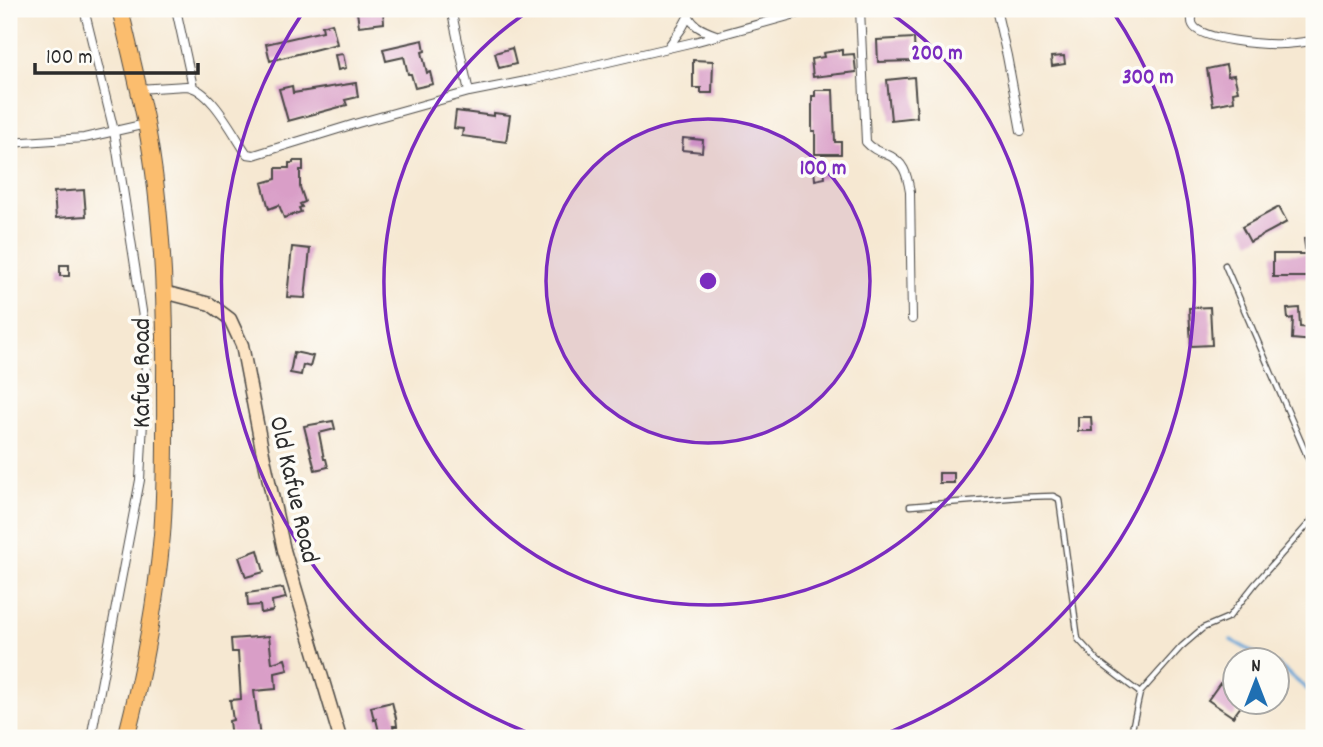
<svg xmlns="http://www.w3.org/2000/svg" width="1323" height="747" viewBox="0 0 1323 747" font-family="Dekko,sans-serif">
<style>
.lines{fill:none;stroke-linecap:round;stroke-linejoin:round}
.stream{stroke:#63a3d6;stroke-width:3.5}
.building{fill:#d99ec7}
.lane-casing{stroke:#494744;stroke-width:7}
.street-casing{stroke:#494744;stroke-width:10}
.secondary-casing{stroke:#494744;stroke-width:15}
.highway-casing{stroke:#494744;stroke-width:18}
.lane{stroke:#fff;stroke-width:4.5}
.street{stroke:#fff;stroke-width:8}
.secondary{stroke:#fde5c5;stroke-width:12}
.highway{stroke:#fbbd6e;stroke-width:16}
.ring{fill:none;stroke:#7b2cbf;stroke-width:3.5}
.labels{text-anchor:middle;stroke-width:7;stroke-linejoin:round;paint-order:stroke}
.street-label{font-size:26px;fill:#2b2b2b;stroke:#fdfcf7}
.centre{fill:#7b2cbf;stroke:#fdfcf7;stroke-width:3.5}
.ring-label{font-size:21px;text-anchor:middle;font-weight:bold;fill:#7b2cbf;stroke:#fdfcf7;stroke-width:7;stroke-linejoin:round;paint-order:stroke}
</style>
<rect width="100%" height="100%" fill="#fdfcf7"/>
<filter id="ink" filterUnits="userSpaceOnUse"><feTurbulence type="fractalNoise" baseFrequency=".0143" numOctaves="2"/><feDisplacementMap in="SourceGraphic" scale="14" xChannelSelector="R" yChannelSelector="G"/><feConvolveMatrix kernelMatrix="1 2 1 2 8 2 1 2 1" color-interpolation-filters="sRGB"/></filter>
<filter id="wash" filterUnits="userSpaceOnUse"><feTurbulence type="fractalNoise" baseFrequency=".00686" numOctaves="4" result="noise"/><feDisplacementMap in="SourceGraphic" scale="28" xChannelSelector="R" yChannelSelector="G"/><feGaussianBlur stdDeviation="1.57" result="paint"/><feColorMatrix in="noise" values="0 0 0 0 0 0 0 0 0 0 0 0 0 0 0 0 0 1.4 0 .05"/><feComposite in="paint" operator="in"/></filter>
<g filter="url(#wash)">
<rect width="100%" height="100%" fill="#f6e8d2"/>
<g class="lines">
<path class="stream" d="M1231,640L1267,660
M1278,665L1314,695"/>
</g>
<g id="blocks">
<path class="building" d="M383,10L384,23L359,26L357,12Z
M332,23L337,44L270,61L266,44L323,31L322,26Z
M914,38L915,61L878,62L877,40Z
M423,40L425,51L422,52L427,73L430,72L433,84L415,88L411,74H408L404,57L386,61L383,49Z
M512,48L516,64L499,68L495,53Z
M842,50V55L854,54L856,72L813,77L811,59L824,57L823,53Z
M343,54L346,68L338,70L335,55Z
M1064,56L1065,64L1052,66L1051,57Z
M693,60L713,61L712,93H701V88H693Z
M1226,65L1228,76L1234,75L1238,91L1233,92L1234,101L1213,105L1207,69Z
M914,77L917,117L891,120L887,80Z
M356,83L358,97L345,100L347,105L288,121L279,89L292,86L293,93Z
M815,90H833L835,142H841V154H815V131H812V96H815Z
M456,111L494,116V113L510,115L506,142L462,136L463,129L454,128Z
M683,138L703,140L702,152L682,150Z
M293,161H303V170H300V187L305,202L300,204L302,207L299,208L301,212L284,218L279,205L269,209L262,183L276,179V168H289V163H293Z
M824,167L825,178L815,180L814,169Z
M84,190L86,216L56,218L54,192Z
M1279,207L1287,222L1250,242L1242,227Z
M1314,238V277H1273V254H1306L1304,239Z
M292,247L310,249L305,298L287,297Z
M60,265H69V276H60Z
M1210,307L1212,345L1191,346L1189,308Z
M1299,308L1300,327L1314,328V341L1292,339L1293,318L1288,319L1287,309Z
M294,352L313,356L310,367L303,365L301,375L290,373Z
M1078,417H1091L1092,431H1078Z
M333,421L335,429L319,433L324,459H326L328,467L315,470L304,426Z
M939,473H954V483H939Z
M258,550L264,572L246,577L239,557Z
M283,588L286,598L272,601L273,611L261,613L260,605L248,606L247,593Z
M269,636L272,663L285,659L288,670L275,673L276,689L254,691L260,738H231L229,721L233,720L230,700L241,699L238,652H232L231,639Z
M1236,672V702H1244L1233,717L1208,700L1220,683L1226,687Z
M392,702L396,718L397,726H393L396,738H384L382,731L379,732L376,719L374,720L371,707Z"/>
</g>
</g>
<g filter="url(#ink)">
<use href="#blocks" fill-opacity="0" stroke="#494744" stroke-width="2"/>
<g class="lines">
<defs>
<path id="lane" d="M1225,265L1314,472
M910,506L1020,497L1053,496L1059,499L1078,639L1098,661L1140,693
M1130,738L1140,693L1181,647L1203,628L1229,617L1255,584L1311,521L1314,513"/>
<path id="street" d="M84,9L114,131L147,343L140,480L91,738
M176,9L193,87
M451,9L469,92
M687,9C689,25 702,30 716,35
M860,9L866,142C872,149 878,151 886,154C904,161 907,174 910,192L912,319
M996,9L1007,56L1021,131
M1194,9C1193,14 1190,20 1193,25C1200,40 1265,45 1282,44C1292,44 1303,42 1314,41
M669,46L682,28L688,17
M138,89L186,86C211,88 233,134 247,154L254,155L358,123L469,92L531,80L694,42L814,9
M9,143L84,138L146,124"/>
<path id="secondary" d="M164,292L210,304L230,319L242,345L262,449L284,550L340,738"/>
<path id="highway" d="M120,9C129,47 138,84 146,123C162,207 166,295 165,381C165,432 166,484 162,535C156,603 143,672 126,738"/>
</defs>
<use href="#lane" class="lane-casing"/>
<use href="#street" class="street-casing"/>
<use href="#secondary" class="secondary-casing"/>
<use href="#highway" class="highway-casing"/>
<use href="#lane" class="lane"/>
<use href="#street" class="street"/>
<use href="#secondary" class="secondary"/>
<use href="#highway" class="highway"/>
</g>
</g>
<circle cx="708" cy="281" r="162" fill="#7b2cbf" fill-opacity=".12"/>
<g class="ring">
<circle cx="708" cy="281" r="162"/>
<path d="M884 9A324 324 0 1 1 532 9"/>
<path d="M542 738A486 486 0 0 1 305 9M1111 9A486 486 0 0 1 874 738"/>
</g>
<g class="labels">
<g class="street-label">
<text transform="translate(140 373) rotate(-90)" y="9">Kafue Road</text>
<text transform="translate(296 489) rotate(77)" y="9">Old Kafue Road</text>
</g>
</g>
<circle cx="708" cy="281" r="10" class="centre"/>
<g class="ring-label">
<text x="937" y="59">200 m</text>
<text x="1148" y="83">300 m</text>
<text x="823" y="174">100 m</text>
</g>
<rect width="1323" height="747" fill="none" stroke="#fdfcf7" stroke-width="35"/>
<g transform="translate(1256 681)"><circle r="33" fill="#fdfcf7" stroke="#a9a8a5" stroke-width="2"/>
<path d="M0-5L12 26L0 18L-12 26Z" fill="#1f6fb2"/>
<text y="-10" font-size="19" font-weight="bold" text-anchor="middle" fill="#2b2b2b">N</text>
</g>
<path d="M35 63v10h163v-10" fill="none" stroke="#2b2b2b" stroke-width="3.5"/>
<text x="46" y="63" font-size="21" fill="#2b2b2b" stroke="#fdfcf7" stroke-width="5" paint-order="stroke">100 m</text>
</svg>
